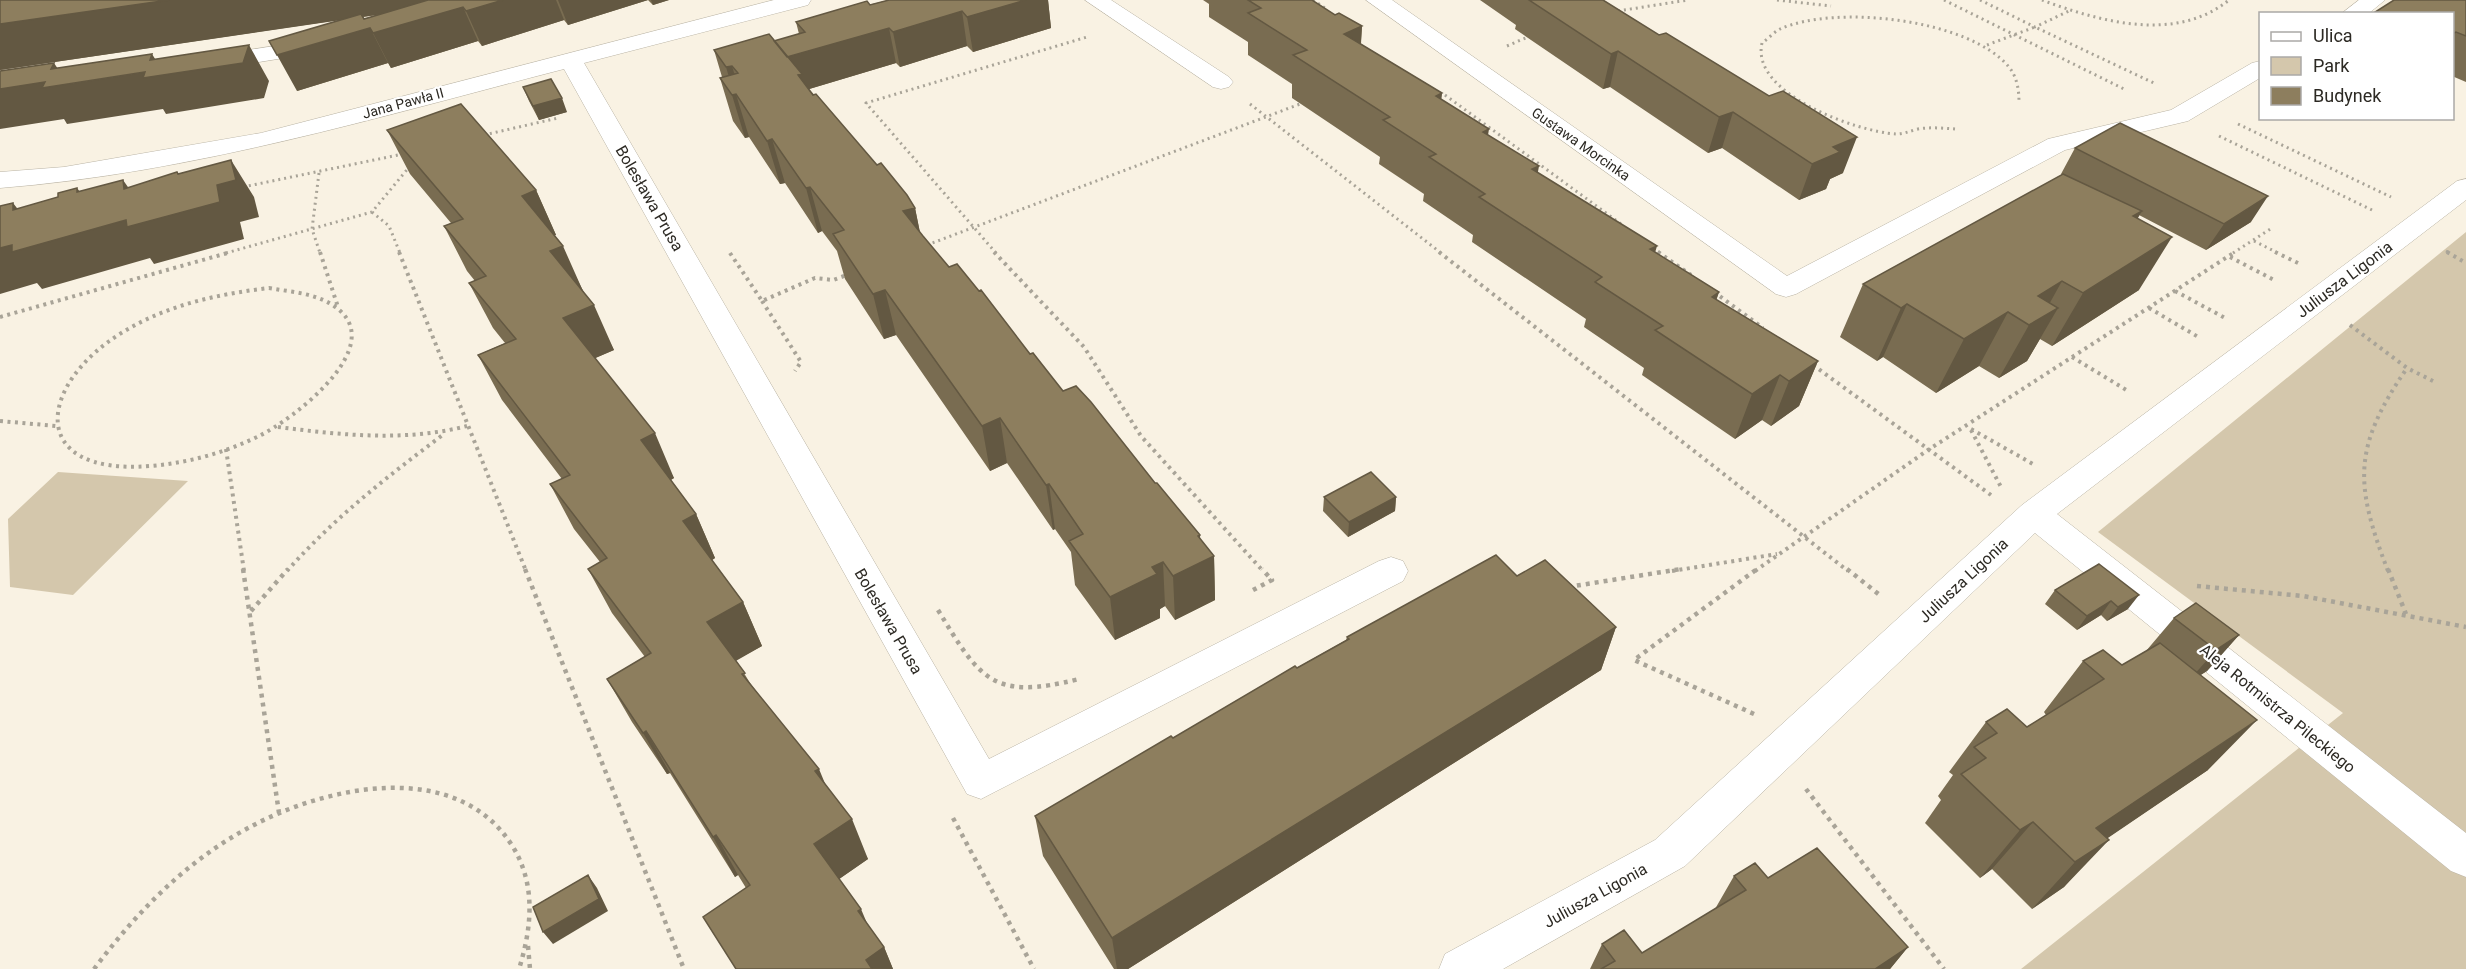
<svg xmlns="http://www.w3.org/2000/svg" width="2466" height="969" viewBox="0 0 2466 969" font-family="Roboto,sans-serif">
<style>
.green{fill:#d4c7ac}
.lines{fill:none;stroke-linecap:round;stroke-linejoin:round}
.minor-casing{stroke:#b9b3a4;stroke-width:1}
.path-far2{stroke:#a9a498;stroke-width:3;stroke-dasharray:2 4;stroke-linecap:butt}
.path-far1{stroke:#a9a498;stroke-width:4;stroke-dasharray:3 4.5;stroke-linecap:butt}
.path{stroke:#a9a498;stroke-width:4.5;stroke-dasharray:4 5;stroke-linecap:butt}
.minor{fill:#fff;fill-rule:evenodd}
.wall{fill:#796c51;fill-rule:evenodd}
.shaded-wall{fill:#635842}
.building{fill:#8d7e5e;stroke:#635842;stroke-width:1.5}
.labels{text-anchor:middle;stroke-width:4.5;stroke-linejoin:round;paint-order:stroke}
.far-street-label{font-size:14px;fill:#2c2923;stroke:#fff}
.street-label{font-size:16px;fill:#2c2923;stroke:#fff}
</style>
<rect width="100%" height="100%" fill="#f9f2e3"/>
<path class="green" d="M2466,232V969H2021L2343,713L2098,532Z
M58,472L188,481L73,595L10,587L8,519Z"/>
<g class="lines">
<defs>
<path id="minor" d="M774,0H811L808,5L584,63L989,759L1379,561L1391,557L1403,561L1408,571L1403,581L981,799L967,794L564,69C378,117 192,173 0,188V172L64,167L261,133Z
M1085,0H1111L1229,77L1233,82L1229,87L1221,89L1213,87Z
M1366,0H1392L1787,276L2048,139L2171,110L2252,63L2260,61V78L2188,121L2065,150L1796,294L1786,297L1776,294Z
M2359,0H2385L2368,14H2341Z
M319,39L327,41L331,46L327,51L210,70L202,68L198,63L202,58L210,56Z
M2466,179V200L2057,514L2466,833V877L2451,871L2035,533L1685,866L1503,969H1439L1445,954L1655,840L2022,505L2457,181Z"/>
</defs>
<use href="#minor" class="minor-casing"/>
<path class="path-far2" d="M1313,0L1325,8
M1777,0L1831,6
M1944,0L2126,90
M1980,0L2035,27L2069,11
M2042,0C2101,22 2176,43 2229,0
M1618,11L1688,0
M1987,45L2035,27L2156,84
M1507,46L1530,36
M1445,95L1621,224
M1250,104L1441,253
M2238,124L2391,197
M1955,129C1943,128 1930,127 1918,129C1910,131 1904,134 1896,134C1858,132 1750,94 1762,43C1768,39 1774,32 1780,29C1836,4 1969,19 2009,67C2017,77 2019,90 2019,102
M484,135L558,118
M2219,136L2372,210
M319,173L312,229L320,253
M243,187L403,154
M372,212L389,226L400,253
M2254,241L2278,253
M927,245L1300,104
M1653,248L1660,253
M2446,251L2450,253
M226,253L372,212L410,166
M996,253L866,103L1087,37
M2233,253L2272,228"/>
<path class="path-far1" d="M320,252L338,307
M399,252L526,571
M994,252L1084,347L1141,436L1263,571
M1439,252L1848,571
M1658,252L1691,275
M2275,252L2298,263
M2447,252L2466,263
M730,253L762,301L815,278L833,280L847,275
M2230,257L2276,281
M269,288C291,292 315,293 334,306C392,345 292,420 259,436C224,453 188,463 150,466C26,476 37,384 123,332C167,305 218,294 269,288Z
M2175,291L2227,319
M1714,292L1763,328
M762,301L801,362L795,371
M2149,308L2200,338
M0,317L231,252
M2350,325L2407,368L2437,383
M2072,357L2128,391
M1813,365L1991,495
M0,421L56,426
M278,427C341,435 405,442 467,426
M1971,429L2033,464
M1971,430L2001,487
M226,449L244,571
M287,571C334,518 388,476 444,434
M1672,571L1777,554
M1755,571L1928,450L2235,252
M2388,571C2354,483 2353,447 2407,368"/>
<path class="path" d="M243,569L279,813
M525,569L684,969
M1847,569L1881,596
M2388,569L2406,614
M2197,586L2303,596L2466,627
M1568,587L1681,569
M1253,590L1272,580L1262,569
M938,610C980,679 992,701 1079,679
M251,611L288,569
M1754,714L1634,660L1757,569
M1806,789L1944,969
M953,818L1034,969
M528,946L530,969
M94,969C137,912 186,861 250,827C328,785 458,758 513,847C536,885 532,927 519,969"/>
<use href="#minor" class="minor"/>
</g>
<path class="wall" d="M0,0H669L653,5L648,0L568,25L564,20L482,46L478,41L391,68L388,63L297,91L339,20L0,70ZM377,15L364,19L363,17Z
M889,0H1048L1051,28L973,52L967,46L900,67L896,63L809,89L915,208L920,233L949,267L1063,391L1155,483L1200,535V539L1214,556L1215,600L1175,620L1165,606L1160,609V618L1115,640L1075,585L1071,552L1055,529L1053,530L1007,463L990,471L896,335L884,339L845,279L837,251L822,231L818,233L785,183L780,184L749,137L745,138L733,121L720,78L722,77L714,50L774,41L799,34L796,22Z
M1203,0H1312L1335,15L1362,26L1361,44L1442,93L1441,99L1538,173L1655,253L1719,292L1716,300L1818,361L1799,406L1771,426L1762,420L1735,439L1642,375L1644,368L1584,327L1586,319L1472,242L1473,235L1423,201L1424,194L1379,164L1380,157L1292,98V84L1248,55V42L1209,17V4Z
M1480,0H1603L1843,173L1830,179L1826,189L1799,200L1722,148L1708,153L1610,87L1603,89L1515,29L1516,25Z
M2466,0V82L2452,76V14Z
M523,87L567,112L539,120L529,101Z
M387,130L536,190L556,235H554L614,350L595,358L674,478L671,480L696,514L715,558L712,560L743,602L762,646L736,660L750,683L824,783L868,859L839,879L867,924L884,947L893,969H735L746,888L738,875L735,877L670,773L667,774L632,722L607,679L645,657L612,613L588,569L600,562L574,529L550,484L562,479L502,400L478,355L505,343L493,328L469,283L475,281L467,271L444,226L451,223L410,174Z
M2075,148L2251,222L2206,250L2139,215L2137,219L2139,290L2052,346L2040,339L2027,361L1999,378L1979,366L1936,393L1883,357L1877,361L1840,337L1863,284L2062,175L2061,174Z
M1324,497H1396L1395,511L1348,537L1323,511Z
M2099,564L2128,609L2107,621L2101,615L2077,630L2045,604L2055,590Z
M1517,576L1616,627L1601,670L1128,969H1114L1043,856L1035,816L1346,640L1347,637Z
M2174,618L2239,635L2207,671L2200,675L2208,770L2107,838L2064,887L2032,909L1992,869L1980,878L1925,823L1941,800L1938,796L1953,775L1949,772L1986,722L2027,727L2046,715L2044,712L2083,661L2122,665L2146,651Z
M1734,876L1768,878L1908,947L1890,969H1590L1602,944L1642,953L1715,909Z"/>
<path class="shaded-wall" d="M169,0H478L0,70V24Z
M503,0H556L564,20L482,46L466,11Z
M558,0H648L568,25Z
M651,0H669L653,5Z
M1026,0H1048L1051,28L973,52L967,17Z
M463,7L478,41L391,68L373,33Z
M962,11L967,46L900,67L893,32Z
M1362,26L1359,69L1344,34Z
M370,28L388,63L297,91L277,55Z
M889,28L896,63L806,90L783,58Z
M249,45L269,81L264,98L166,114L163,109L67,124L64,119L0,129V89L51,69L54,63L68,84L145,72L152,54L165,75Z
M1618,51L1610,87L1603,89L1611,54Z
M732,66L744,106L736,94L749,137L745,138L732,95L734,94L726,67Z
M1442,93L1437,136L1436,96Z
M562,98L567,112L539,120L533,106Z
M1733,112L1722,148L1708,153L1719,117Z
M1489,129L1482,172L1483,132Z
M1857,137L1843,173L1830,179L1826,189L1799,200L1812,164L1833,147Z
M772,139L785,183L780,184L767,141Z
M231,160L254,197L259,217L240,222L244,239L154,264L150,258L42,289L37,283L0,294V248L13,210V203L42,240L77,192V188L105,225L126,220L123,180L149,217L178,174L177,172L201,207L217,185Z
M1539,166L1531,210L1532,169Z
M810,187L822,231L818,233L806,188Z
M536,190L556,235L542,240L522,196Z
M2268,196L2251,222L2206,250L2224,224Z
M915,208L924,252L903,211Z
M2142,211L2111,264L2133,216Z
M2172,237L2139,290L2052,346L2083,293Z
M563,246L583,291L550,251Z
M1657,246L1644,290L1650,249Z
M2062,281L2042,317L2058,308L2027,361L1999,378L2029,325L2038,296Z
M885,290L896,335L884,339L873,294Z
M1719,292L1704,337L1712,297Z
M1907,304L1883,357L1877,361L1901,308Z
M594,305L614,350L584,363L563,318Z
M2008,312L1979,366L1936,393L1964,339Z
M1818,361L1799,406L1771,426L1789,381Z
M1780,375L1762,420L1735,439L1752,394Z
M1000,418L1007,463L990,471L982,426Z
M655,433L674,478L661,485L641,440Z
M1049,484L1055,529L1053,530L1046,485Z
M1396,497L1395,511L1348,537L1349,522Z
M696,514L715,558L703,566L683,521Z
M1200,535L1201,562L1214,556L1215,600L1175,620L1173,576L1198,536Z
M1163,562L1165,606L1160,609V618L1115,640L1110,597L1152,567Z
M2139,595L2128,609L2107,621L2118,607Z
M2111,601L2101,615L2077,630L2087,616Z
M743,602L762,646L727,666L707,622Z
M1616,627L1601,670L1128,969H1117L1112,938Z
M2239,635L2207,671L2184,686L2216,650Z
M2257,720L2208,770L2074,861L2096,828Z
M646,731L670,773L667,774L643,733Z
M819,769L836,810L815,771Z
M852,819L868,859L832,884L814,844Z
M2033,822L1992,869L1980,878L2020,830Z
M716,835L738,875L735,877L713,837Z
M2109,840L2064,887L2032,909L2075,862Z
M588,875L597,888L608,911L553,944L543,932Z
M861,909L877,947L858,911Z
M884,947L893,969H870L866,960Z
M1908,947L1890,969H1875Z"/>
<path class="building" d="M0,0H169L0,24Z
M428,0H503L466,11L463,7L373,33L370,28L277,55L269,41L361,14L364,19Z
M889,0H1026L967,17L962,11L893,32L889,28L787,57L774,41L805,32L796,22L867,1L870,5Z
M1248,0H1312L1335,15L1339,13L1362,26L1344,34L1442,93L1436,96L1489,129L1483,132L1539,166L1532,169L1657,246L1650,249L1719,292L1712,297L1818,361L1789,381L1780,375L1752,394L1655,330L1663,326L1595,282L1602,277L1479,197L1485,194L1429,157L1436,154L1383,120L1390,117L1293,55L1307,50L1248,13L1261,8Z
M1529,0H1603L1659,35L1666,33L1769,96L1783,91L1857,137L1833,147L1840,152L1812,164L1733,112L1719,117L1618,51L1611,54Z
M2394,0H2466V36L2456,32L2452,34V14H2372Z
M769,34L802,74L798,75L813,95L816,94L877,165L881,163L907,195L915,208L903,211L923,236L949,267L957,264L979,291L981,290L1030,354L1033,353L1063,391L1076,386L1091,402L1155,483H1157L1200,535L1198,536L1214,556L1173,576L1163,562L1152,567L1157,574L1110,597L1069,541L1083,534L1049,484L1046,485L1000,418L982,426L885,290L873,294L833,234L844,230L810,187L806,188L772,139L767,141L736,94L732,95L720,78L738,73L732,66L726,67L714,50Z
M249,45L243,63L143,78L145,72L42,88L45,82L0,89V71L54,63L51,69L152,54L150,60Z
M551,79L562,98L533,106L523,87Z
M461,104L536,190L522,196L563,246L550,251L594,305L563,318L655,433L641,440L696,514L683,521L743,602L707,622L745,673L742,674L819,769L815,771L852,819L814,844L861,909L858,911L884,947L866,960L872,969H736L703,917L750,885L716,835L713,837L646,731L643,733L607,679L651,653L588,569L607,558L550,484L570,475L478,355L516,339L469,283L486,276L444,226L463,219L387,130Z
M2120,123L2268,196L2224,224L2075,148Z
M231,160L236,180L217,185L220,202L127,227L126,220L12,252V245L0,248V206L13,203V210L58,197V193L77,188V192L123,180L124,189L177,172L178,174Z
M2063,174L2142,211L2133,216L2172,237L2083,293L2062,281L2038,296L2058,308L2029,325L2008,312L1964,339L1907,304L1901,308L1863,284Z
M1371,472L1396,497L1349,522L1324,497Z
M1496,555L1517,576L1545,560L1616,627L1112,938L1035,816L1171,736L1173,738L1295,666L1297,668L1349,639L1347,637Z
M2099,564L2139,595L2118,607L2111,601L2087,616L2055,590Z
M2196,603L2239,635L2216,650L2174,618Z
M2160,643L2257,720L2096,828L2109,840L2075,862L2033,822L2020,830L1961,774L1986,758L1974,747L1997,733L1986,722L2007,709L2027,727L2104,679L2083,661L2103,650L2122,665Z
M1817,848L1908,947L1875,969H1601L1615,961L1602,944L1624,930L1642,953L1746,890L1734,876L1755,863L1768,878Z
M588,875L599,899L543,932L533,907Z"/>
<g class="labels">
<g class="far-street-label">
<text transform="translate(403 103) rotate(-15)" y="5">Jana Pawła II</text>
<text transform="translate(1581 144) rotate(35)" y="5">Gustawa Morcinka</text>
</g>
<g class="street-label">
<text transform="translate(650 198) rotate(60)" y="6">Bolesława Prusa</text>
<text transform="translate(2344 279) rotate(-37)" y="6">Juliusza Ligonia</text>
<text transform="translate(1963 580) rotate(-43)" y="6">Juliusza Ligonia</text>
<text transform="translate(889 621) rotate(60)" y="6">Bolesława Prusa</text>
<text transform="translate(2278 708) rotate(39)" y="6">Aleja Rotmistrza Pileckiego</text>
<text transform="translate(1595 895) rotate(-29)" y="6">Juliusza Ligonia</text>
</g>
</g>
<rect x="2259" y="12" width="195" height="108" fill="#ffffff" stroke="#aba9a7" stroke-width="1.5"/>
<rect x="2271" y="32" width="30" height="9" fill="#ffffff" stroke="#aba9a7" stroke-width="1.5"/>
<text x="2313" y="42" font-size="18" fill="#2c2923">Ulica</text>
<rect x="2271" y="57" width="30" height="18" fill="#d4c7ac" stroke="#aba9a7" stroke-width="1.5"/>
<text x="2313" y="72" font-size="18" fill="#2c2923">Park</text>
<rect x="2271" y="87" width="30" height="18" fill="#8d7e5e" stroke="#aba9a7" stroke-width="1.5"/>
<text x="2313" y="102" font-size="18" fill="#2c2923">Budynek</text>
</svg>
